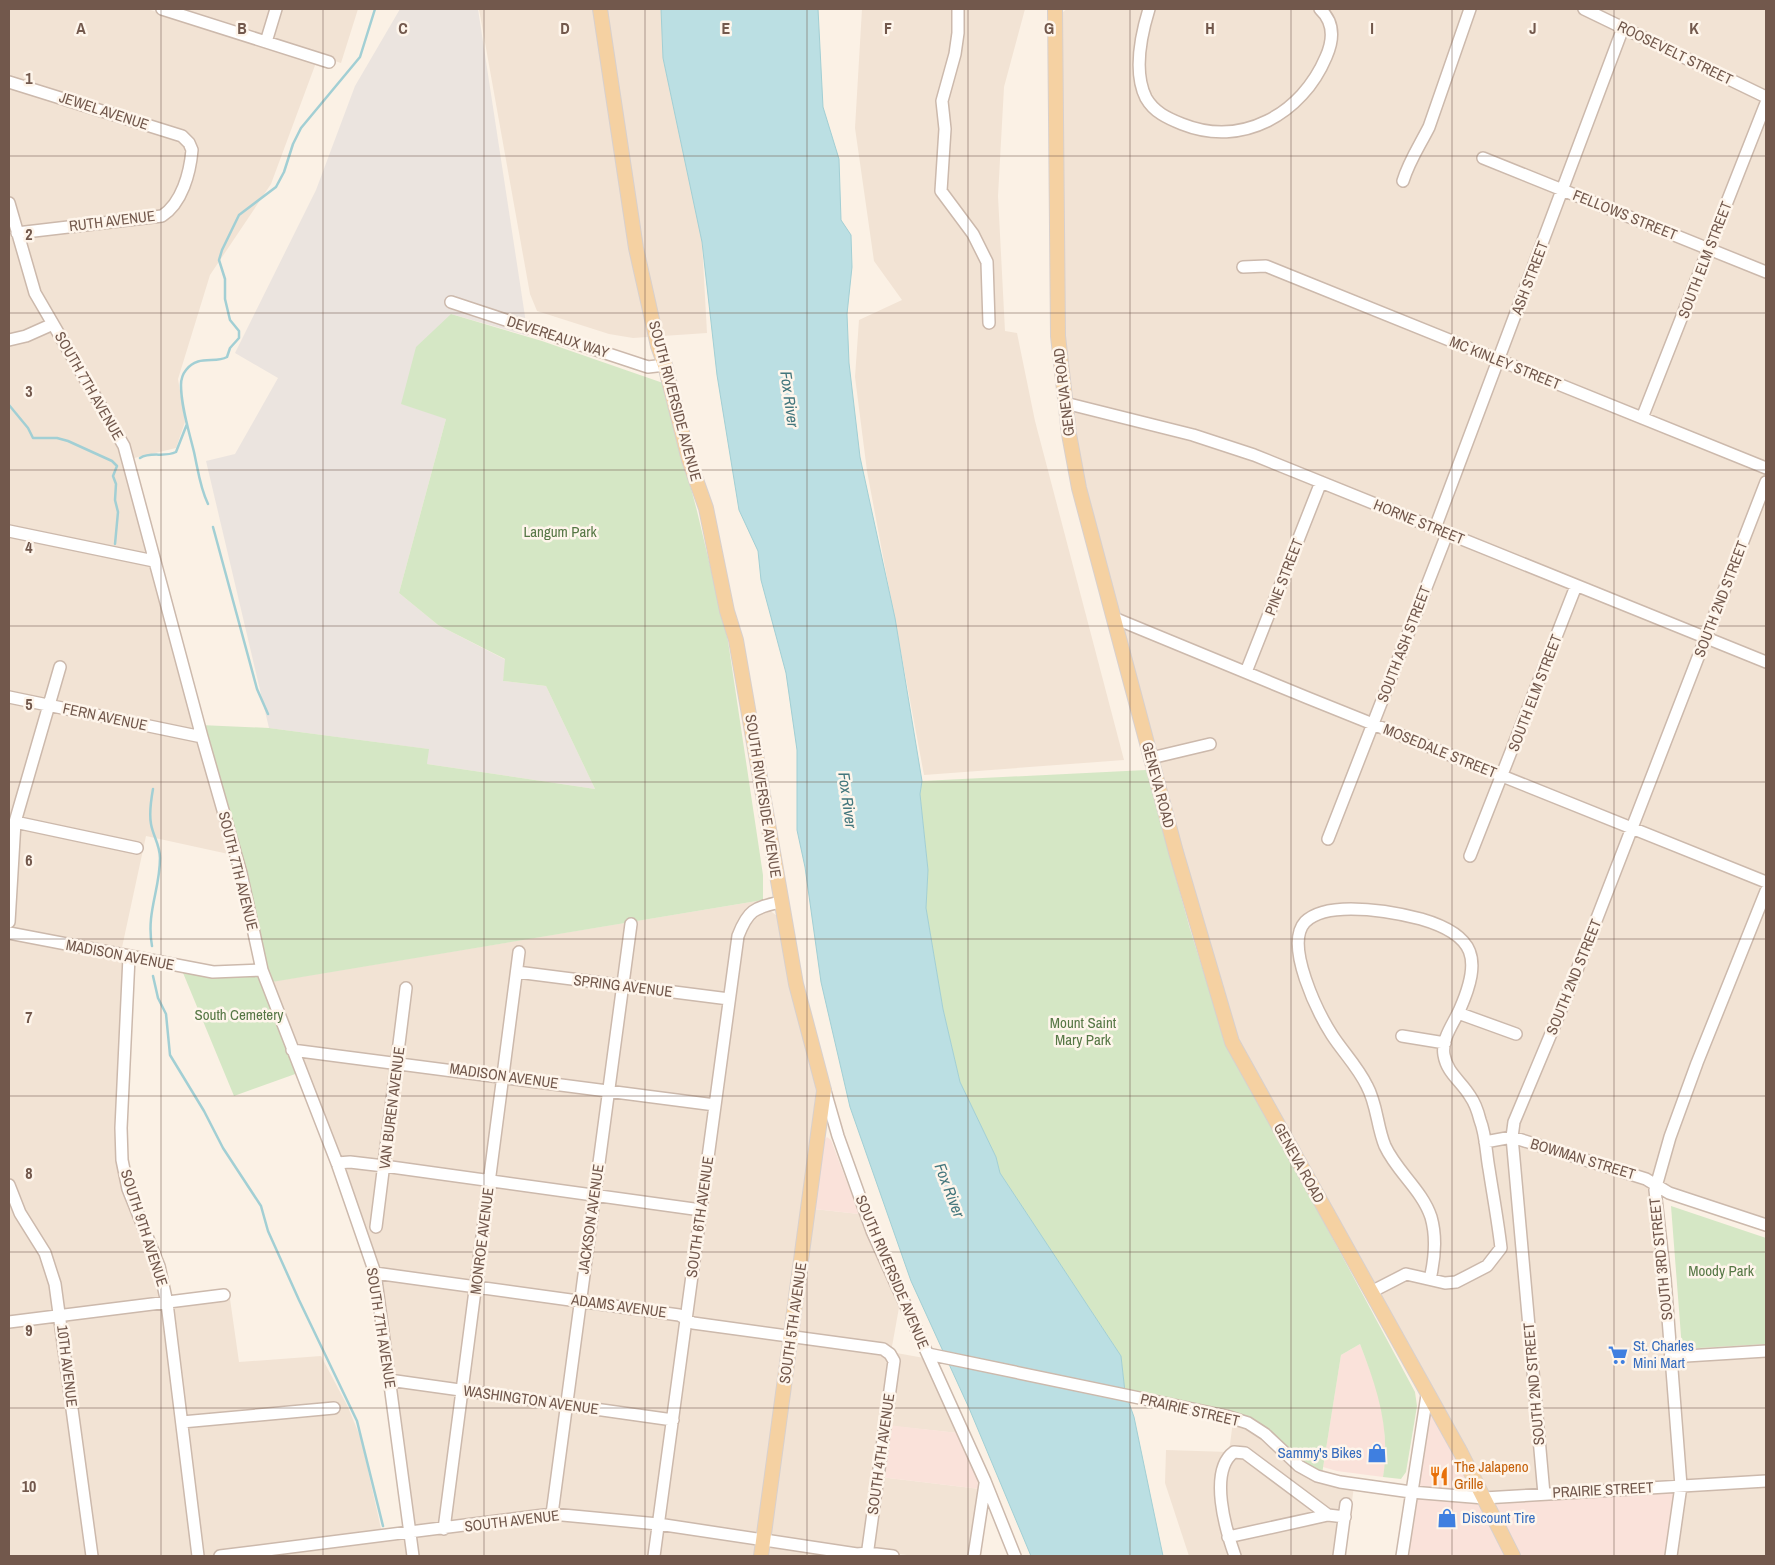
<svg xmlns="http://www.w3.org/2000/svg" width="1775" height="1565" viewBox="0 0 1775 1565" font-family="'Archivo Narrow',sans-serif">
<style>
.residential{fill:#f2e3d4}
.commercial{fill:#fae2da}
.industrial{fill:#ebe4df}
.green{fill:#d5e7c5}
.water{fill:#bbdfe3;stroke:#a2cfd4}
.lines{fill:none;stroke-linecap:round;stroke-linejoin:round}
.stream{stroke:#a2cfd4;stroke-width:2.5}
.minor-casing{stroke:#ccb9ac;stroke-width:14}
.major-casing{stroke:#d8d0cd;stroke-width:16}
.minor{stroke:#fff;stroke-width:11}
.major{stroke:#f5d1a2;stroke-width:14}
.grid{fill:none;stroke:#72584c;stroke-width:1;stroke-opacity:0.55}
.labels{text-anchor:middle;stroke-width:5;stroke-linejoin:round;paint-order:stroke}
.street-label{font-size:15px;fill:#72584c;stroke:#fef5eb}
.park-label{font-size:15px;fill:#567745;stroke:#fef5eb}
.shop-label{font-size:15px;fill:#366cbe;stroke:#fef5eb;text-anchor:start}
.food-label{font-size:15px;fill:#c56008;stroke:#fef5eb;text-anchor:start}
.water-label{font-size:16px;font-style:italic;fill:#44777d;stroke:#fef5eb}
.grid-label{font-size:16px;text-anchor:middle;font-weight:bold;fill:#72584c;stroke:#fef5eb;stroke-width:5;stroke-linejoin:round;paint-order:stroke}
</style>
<rect width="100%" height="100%" fill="#fbf1e5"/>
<path class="residential" d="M9,9H147L317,60L271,184L210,275L178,379L185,422L176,448L130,459L37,293L9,195Z
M167,9H274L264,38Z
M279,9H358L341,63L269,40Z
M479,9H661L663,58L702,242L707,333L633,338L609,334L537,311L530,294Z
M862,9H1025L1004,87L998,196L1005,331L1017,333L1035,421L1124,760L924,775L867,471L855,377L859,320L902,300L874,261L855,128Z
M1067,9H1766V878L1117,615L1080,462L1068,399L1061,334L1059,15Z
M9,218L40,312L119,447L148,556L9,529Z
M9,535L151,565L233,855L146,836L121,952L9,929Z
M1120,624L1764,885L1650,1189L1677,1482L1487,1493L1237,1044Z
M763,900L768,909L777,916L793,998L816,1090L788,1333L377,1270L269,982Z
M1766,900V1221L1671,1190L1660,1184L1673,1138Z
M9,935L127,960L120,1159L150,1245L163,1301L229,1292L239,1362L321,1356L348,1407L361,1439L382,1533L407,1537L409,1556H9Z
M814,1209L859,1214L900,1302L891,1352L924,1358L958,1433L882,1425L866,1550L766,1537Z
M377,1276L678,1316L788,1338L762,1537L556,1512L411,1531Z
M1766,1354V1478L1683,1483L1674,1359Z
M1233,1421L1248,1427L1292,1463L1354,1487L1344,1556H1189L1165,1483L1166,1450L1229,1452Z
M880,1477L980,1489L972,1556H914L871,1550Z
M1766,1484V1556H1674L1683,1488Z
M555,1518L761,1541L759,1556H415L412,1536Z
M766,1542L872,1556H764Z"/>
<path class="commercial" d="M827,1137L831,1140L859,1214L814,1209L823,1142Z
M1360,1344L1377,1389L1384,1424L1386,1459L1383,1477L1337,1471L1323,1467L1341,1355Z
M1428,1400L1481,1496L1413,1491Z
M887,1425L958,1433L982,1482L980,1489L880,1477Z
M1678,1489L1668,1556H1515L1489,1501Z
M1413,1495L1483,1500L1507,1556H1405Z"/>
<path class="industrial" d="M400,9H478L528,336L451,314L446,419L399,593L438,625L506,660L503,681L546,686L595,789L427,764L428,749L269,728L206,461L235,454L278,378L235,353L316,190L355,86Z"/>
<path class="green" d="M451,314L542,341L663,383L697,511L728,641L763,875V900L266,983L200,725L269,728L429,749L427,764L595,789L546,686L503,681L505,659L438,625L399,593L446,419L401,404L416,347Z
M1146,770L1190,929L1223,1034L1415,1392L1417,1406L1406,1472L1401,1479L1383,1477C1391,1430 1377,1388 1360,1344L1341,1355L1322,1474L1300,1462L1268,1432L1125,1392L1121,1356L1000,1173L996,1157L960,1082L943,1009L926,908L928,870L920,794L922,781Z
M181,968L260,973L298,1073L234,1096Z
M1671,1206L1766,1238V1344L1682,1349Z"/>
<path class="water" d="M661,9H818L823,107L839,159L841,220L851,235L852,267L847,314L849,363L860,457L895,618L922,781L920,794L928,870L926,908L943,1009L960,1082L996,1157L1000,1173L1121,1356L1125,1392L1134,1417L1163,1556H1031L969,1408L911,1281L850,1107L821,982L805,867L797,830V750L786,673L761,580L758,551L739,510L717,375L702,242L663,58Z"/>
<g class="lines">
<path class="stream" d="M9,405L28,428L33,438H57L68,441L112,461L117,466L113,476L116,484L115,500L118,512L115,544
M140,458C151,451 164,458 176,452L187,424
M208,504C200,488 198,470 194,452C189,431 181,407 181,385C181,380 182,375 186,370C198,354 215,364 227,357L230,348L239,338V331L230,320L225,299V279L219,260L222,250L239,215L276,187L284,172L293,144L301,128L360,57L375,9
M213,527L257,689L268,714
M152,946C146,912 160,890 160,858C160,845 153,836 151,824C149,813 151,800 153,789
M153,976L158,998L166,1014L170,1055L204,1111L223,1148L261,1206L268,1231L299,1300L357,1421L383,1526"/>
<defs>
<path id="minor" d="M162,9L329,62
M958,9V33L955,54L942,101L945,129L941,191L973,234L987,262L989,323
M1149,9C1141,35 1133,72 1146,98C1154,112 1167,118 1182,124C1242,148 1302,114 1326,57C1334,39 1334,22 1320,9
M1584,9L1766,97
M266,42L276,9
M9,82L182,136L189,143L192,150C190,173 182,203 162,216L17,233
M1483,158L1766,272
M1403,181C1409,161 1420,145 1429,127L1470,9
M9,203L35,293L124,446L202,737L241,873L262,970L337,1163L375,1273L413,1556
M1243,267L1266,266L1766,468
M451,302L648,367L665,365
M9,340L26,336L53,324
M1065,403L1193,435L1254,455L1766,662
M1642,418L1766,103
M1435,528L1623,28
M9,531L154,561
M1114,618L1308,698L1766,882
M1246,672L1321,482
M9,697L202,737
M1151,758L1210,744
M15,822L137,848
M1328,839L1447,534
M1470,856L1576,586
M9,922L15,822L60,667
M9,933L213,972L262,970
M129,957L121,1128L122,1160L128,1189L159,1266L167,1303L198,1556
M517,972L729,999
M1458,1013L1516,1034
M1402,1036L1445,1043
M292,1050L715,1105
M825,1091L838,1136L872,1231L985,1481L1015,1556
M1485,1142L1512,1137L1646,1179L1669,1193L1766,1225
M337,1163L350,1162L384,1166L701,1210
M9,1185L20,1213L45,1253L55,1284L92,1556
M376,1227L406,988
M375,1273L679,1315L693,1323L883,1349L890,1354L894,1361L867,1556
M1371,1292L1406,1274L1445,1283L1456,1282L1487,1266L1501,1248C1498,1222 1493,1195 1489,1169C1486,1153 1486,1135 1480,1120C1478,1112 1475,1103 1470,1096C1461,1081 1447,1073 1444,1055C1441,1039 1454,1023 1460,1009C1482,959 1476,935 1421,919C1398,913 1376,909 1351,909C1336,909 1316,911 1305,922C1284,945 1318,1013 1332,1035C1343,1052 1358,1067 1367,1086C1377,1104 1377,1127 1385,1146C1397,1172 1422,1190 1431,1217C1437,1238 1435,1258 1430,1279
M9,1322L224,1295
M928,1354L1226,1416L1248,1423L1265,1434L1299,1466L1317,1476L1340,1482L1411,1492L1484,1498L1766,1481
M1670,1357L1766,1351
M389,1380L673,1420
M182,1422L334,1408
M1544,1494L1512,1137L1514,1122L1568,993L1766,482
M552,1514L631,924
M444,1529L519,952
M1228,1537L1328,1515L1345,1517
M220,1556L552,1514L658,1524L857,1554L868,1553L893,1556
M654,1556L738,936C748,910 754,908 780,902
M974,1556L985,1484
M1235,1556C1226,1531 1208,1471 1234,1452L1245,1453L1328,1515
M1339,1556L1346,1504
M1402,1556L1427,1395
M1671,1556L1681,1486L1665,1279L1655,1190L1670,1137L1697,1063L1766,891"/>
<path id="major" d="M600,9L636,248L658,346L665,365L689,460L706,508L727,611L736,640L796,984L824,1090L761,1556
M1055,9L1058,336L1069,434L1079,488L1176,852L1232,1042L1461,1453L1513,1556"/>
</defs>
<use href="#minor" class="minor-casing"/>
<use href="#major" class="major-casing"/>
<use href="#minor" class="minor"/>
<use href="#major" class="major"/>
</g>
<path class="grid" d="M161,9V1556M323,9V1556M484,9V1556M645,9V1556M807,9V1556M968,9V1556M1130,9V1556M1291,9V1556M1452,9V1556M1614,9V1556M9,156H1766M9,313H1766M9,470H1766M9,626H1766M9,782H1766M9,939H1766M9,1096H1766M9,1252H1766M9,1408H1766"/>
<defs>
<symbol id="supermarket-bare" viewBox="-9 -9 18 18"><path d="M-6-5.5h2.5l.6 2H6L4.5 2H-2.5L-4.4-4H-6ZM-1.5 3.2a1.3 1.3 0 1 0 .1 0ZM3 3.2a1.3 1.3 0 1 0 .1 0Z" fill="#3f7fe0" stroke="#fef5eb" stroke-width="2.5" paint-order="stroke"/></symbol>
<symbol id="shop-bare" viewBox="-9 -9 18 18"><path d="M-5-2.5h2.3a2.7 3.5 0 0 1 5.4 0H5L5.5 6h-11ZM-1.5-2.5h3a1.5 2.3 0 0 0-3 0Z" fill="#3f7fe0" stroke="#fef5eb" stroke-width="2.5" paint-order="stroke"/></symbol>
<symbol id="restaurant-bare" viewBox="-9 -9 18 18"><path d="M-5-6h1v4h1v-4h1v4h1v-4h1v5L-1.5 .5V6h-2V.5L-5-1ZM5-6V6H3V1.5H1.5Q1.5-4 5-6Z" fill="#e8710a" stroke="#fef5eb" stroke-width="2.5" paint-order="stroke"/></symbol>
</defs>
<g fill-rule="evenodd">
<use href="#supermarket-bare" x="1604" y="1341" width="28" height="28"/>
<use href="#shop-bare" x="1363" y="1439" width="28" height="28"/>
<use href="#restaurant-bare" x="1425" y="1462" width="28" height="28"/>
<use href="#shop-bare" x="1433" y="1504" width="28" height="28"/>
</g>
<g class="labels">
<g class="street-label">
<text transform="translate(1675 53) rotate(26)" y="5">ROOSEVELT STREET</text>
<text transform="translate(104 111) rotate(18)" y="5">JEWEL AVENUE</text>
<text transform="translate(1625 215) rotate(22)" y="5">FELLOWS STREET</text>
<text transform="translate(112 221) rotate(-7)" y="5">RUTH AVENUE</text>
<text transform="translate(1705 260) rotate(-69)" y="5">SOUTH ELM STREET</text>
<text transform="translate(1530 278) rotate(-69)" y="5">ASH STREET</text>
<text transform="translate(558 337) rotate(18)" y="5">DEVEREAUX WAY</text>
<text transform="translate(1505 363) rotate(22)" y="5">MC KINLEY STREET</text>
<text transform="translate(89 386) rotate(60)" y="5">SOUTH 7TH AVENUE</text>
<text transform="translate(1064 392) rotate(-97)" y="5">GENEVA ROAD</text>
<text transform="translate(675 401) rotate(75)" y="5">SOUTH RIVERSIDE AVENUE</text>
<text transform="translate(1419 522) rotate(22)" y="5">HORNE STREET</text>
<text transform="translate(1284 577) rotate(-69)" y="5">PINE STREET</text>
<text transform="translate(1721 599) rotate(-69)" y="5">SOUTH 2ND STREET</text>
<text transform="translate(1404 644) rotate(-69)" y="5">SOUTH ASH STREET</text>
<text transform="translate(1535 693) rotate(-69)" y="5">SOUTH ELM STREET</text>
<text transform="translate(105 717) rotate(12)" y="5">FERN AVENUE</text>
<text transform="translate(1440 751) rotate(22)" y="5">MOSEDALE STREET</text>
<text transform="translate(1158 785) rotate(75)" y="5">GENEVA ROAD</text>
<text transform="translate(763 796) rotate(81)" y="5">SOUTH RIVERSIDE AVENUE</text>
<text transform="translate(238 871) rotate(76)" y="5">SOUTH 7TH AVENUE</text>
<text transform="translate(120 955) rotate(11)" y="5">MADISON AVENUE</text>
<text transform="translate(1574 977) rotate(-68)" y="5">SOUTH 2ND STREET</text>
<text transform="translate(623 986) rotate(7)" y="5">SPRING AVENUE</text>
<text transform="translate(504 1076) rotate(8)" y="5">MADISON AVENUE</text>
<text transform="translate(392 1108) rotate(-83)" y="5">VAN BUREN AVENUE</text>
<text transform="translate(1583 1159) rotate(17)" y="5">BOWMAN STREET</text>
<text transform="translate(1299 1163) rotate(61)" y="5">GENEVA ROAD</text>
<text transform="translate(700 1217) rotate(-82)" y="5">SOUTH 6TH AVENUE</text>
<text transform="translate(591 1219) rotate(-82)" y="5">JACKSON AVENUE</text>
<text transform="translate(144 1228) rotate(72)" y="5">SOUTH 9TH AVENUE</text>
<text transform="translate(482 1241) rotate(-83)" y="5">MONROE AVENUE</text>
<text transform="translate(1661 1259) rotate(-96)" y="5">SOUTH 3RD STREET</text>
<text transform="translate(892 1272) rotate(67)" y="5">SOUTH RIVERSIDE AVENUE</text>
<text transform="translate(619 1306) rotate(8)" y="5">ADAMS AVENUE</text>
<text transform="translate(793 1323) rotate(-82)" y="5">SOUTH 5TH AVENUE</text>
<text transform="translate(381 1328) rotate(81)" y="5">SOUTH 7TH AVENUE</text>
<text transform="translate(67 1366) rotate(83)" y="5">10TH AVENUE</text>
<text transform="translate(1534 1384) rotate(-95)" y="5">SOUTH 2ND STREET</text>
<text transform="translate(531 1400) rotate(8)" y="5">WASHINGTON AVENUE</text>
<text transform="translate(1190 1410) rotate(13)" y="5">PRAIRIE STREET</text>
<text transform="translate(881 1454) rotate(-82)" y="5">SOUTH 4TH AVENUE</text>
<text transform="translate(1603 1490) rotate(-3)" y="5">PRAIRIE STREET</text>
<text transform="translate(512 1521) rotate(-7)" y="5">SOUTH AVENUE</text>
</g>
<g class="park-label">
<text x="560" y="537">Langum Park</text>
<text x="239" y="1020">South Cemetery</text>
<text x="1083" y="1028">Mount Saint<tspan x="1083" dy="17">Mary Park</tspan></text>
<text x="1721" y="1276">Moody Park</text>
</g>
<g class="shop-label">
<text x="1633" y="1351">St. Charles<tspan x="1633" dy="17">Mini Mart</tspan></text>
<text x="1362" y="1458" text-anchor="end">Sammy's Bikes</text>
<text x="1462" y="1523">Discount Tire</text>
</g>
<g class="food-label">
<text x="1454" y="1472">The Jalapeno<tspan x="1454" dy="17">Grille</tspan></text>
</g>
<g class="water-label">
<text transform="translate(790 399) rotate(82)" y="6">Fox River</text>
<text transform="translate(848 800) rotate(82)" y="6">Fox River</text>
<text transform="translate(950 1190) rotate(69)" y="6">Fox River</text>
</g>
</g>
<g class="grid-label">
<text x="81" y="34">A</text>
<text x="242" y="34">B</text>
<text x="403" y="34">C</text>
<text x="565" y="34">D</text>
<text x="726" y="34">E</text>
<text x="888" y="34">F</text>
<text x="1049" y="34">G</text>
<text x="1210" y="34">H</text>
<text x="1372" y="34">I</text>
<text x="1533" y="34">J</text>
<text x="1694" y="34">K</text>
<text x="29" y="84">1</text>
<text x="29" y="240">2</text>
<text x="29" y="397">3</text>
<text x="29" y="553">4</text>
<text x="29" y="710">5</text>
<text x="29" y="866">6</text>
<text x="29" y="1023">7</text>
<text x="29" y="1179">8</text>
<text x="29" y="1336">9</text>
<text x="29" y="1492">10</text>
</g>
<rect width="1775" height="1565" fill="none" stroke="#72584c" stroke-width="20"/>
</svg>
